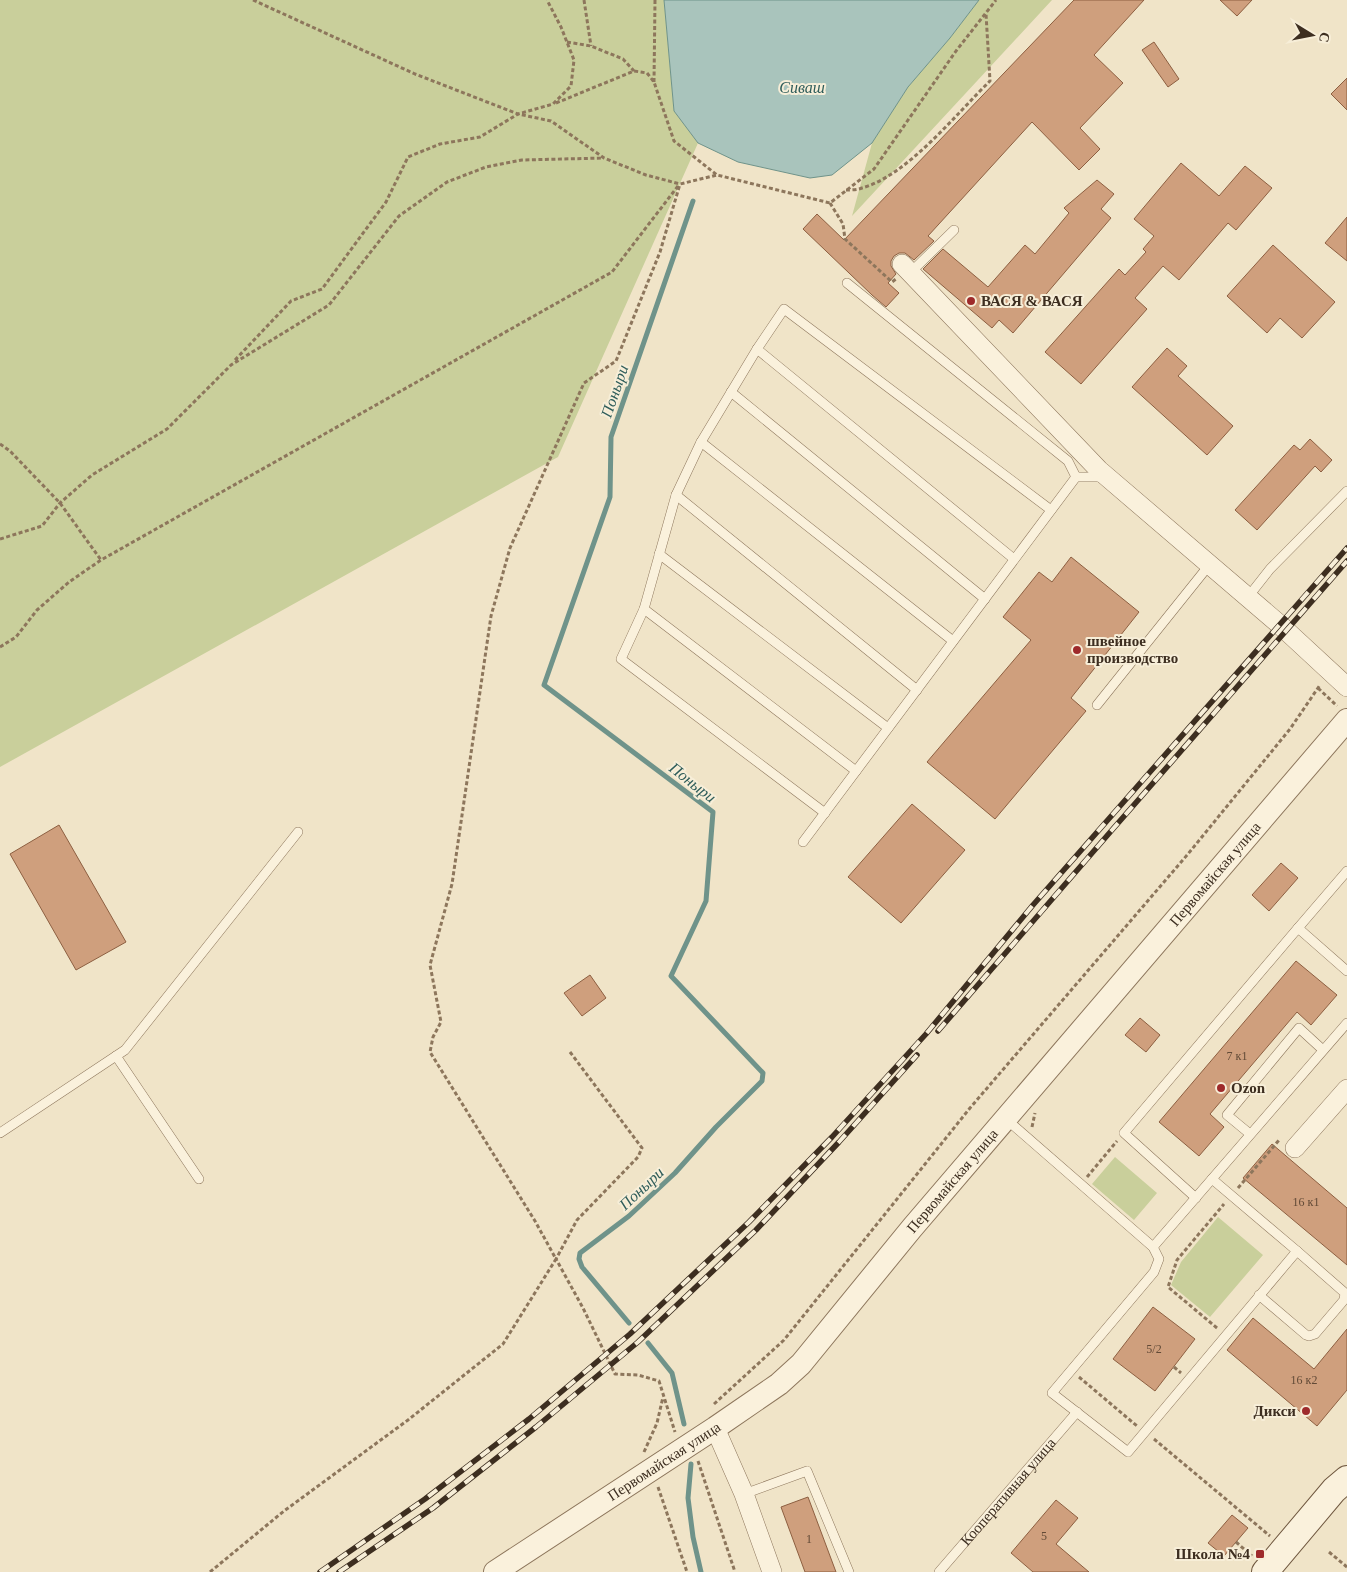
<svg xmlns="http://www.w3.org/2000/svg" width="1347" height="1572" viewBox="0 0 1347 1572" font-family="'Times New Roman',serif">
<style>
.green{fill:#c9cf9b}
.water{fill:#a9c4bc;stroke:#6f938a}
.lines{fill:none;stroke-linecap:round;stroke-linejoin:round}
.stream{stroke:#6f938a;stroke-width:5}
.building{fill:#cf9f7d;stroke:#8d5f41}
.service-casing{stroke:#8d765c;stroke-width:10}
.minor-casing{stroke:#8d765c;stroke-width:20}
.tertiary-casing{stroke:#8d765c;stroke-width:24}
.secondary-casing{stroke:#6f573f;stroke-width:28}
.path{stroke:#8d765c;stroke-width:3;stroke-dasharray:4 2.5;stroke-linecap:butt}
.service{stroke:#faf1dc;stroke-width:9}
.minor{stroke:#faf1dc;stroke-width:19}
.tertiary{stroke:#faf1dc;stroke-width:22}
.secondary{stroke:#faf1dc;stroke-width:26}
.rail-casing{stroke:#3d2e20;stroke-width:5.5}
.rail{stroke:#f7eed8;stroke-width:4;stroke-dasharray:11;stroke-linecap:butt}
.poi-dot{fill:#9e2a2b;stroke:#f7eed8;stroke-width:2}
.labels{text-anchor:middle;stroke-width:4;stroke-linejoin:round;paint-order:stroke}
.number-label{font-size:12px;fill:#624a37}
.poi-label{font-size:15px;font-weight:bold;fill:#3d2e20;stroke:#f7eed8;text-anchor:start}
.street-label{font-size:15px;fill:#3d2e20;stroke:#f7eed8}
.water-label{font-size:16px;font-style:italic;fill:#2f5d5a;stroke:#f7eed8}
</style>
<rect width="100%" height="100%" fill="#f0e4c8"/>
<path class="green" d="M0,0H664L674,111L698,143L558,457L0,767Z
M979,0H1052L852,216L872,143L908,87L950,38Z
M1115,1157L1157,1193L1134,1220L1092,1184Z
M1218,1217L1263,1255L1210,1317L1171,1285L1181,1262Z"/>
<path class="water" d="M664,0H979L950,38L908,87L872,143L832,175L810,178L738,162L698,143L674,111Z"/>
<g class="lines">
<path class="stream" d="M629,1323L582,1267L579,1259L580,1253L629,1216L675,1173L716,1127L762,1081L763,1073L671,976L706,901L713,812L544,685L610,497L611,437L693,201
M648,1343L672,1373L684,1424
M691,1464L688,1498L693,1537L701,1572"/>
</g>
<path class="building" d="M1074,0H1144L1094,55L1123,83L1080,128L1100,149L1079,170L1032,122L928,236L934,241L914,260L905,253H899L894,256L891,261V266L896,274L888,283L899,293L886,307L872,295L803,229L817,214L844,240Z
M1220,0H1252L1237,16Z
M1154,42L1179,79L1168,87L1142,50Z
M1347,78V110L1331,94Z
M1181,163L1219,196L1245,166L1272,188L1236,230L1228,223L1179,280L1163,266L1135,298L1147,309L1081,384L1045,352L1119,269L1125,275L1146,252L1143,249L1154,236L1134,219Z
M1097,180L1114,194L1101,209L1111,218L1013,333L999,320L992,328L923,269L943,249L988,287L1025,245L1035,254L1069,213L1064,208Z
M1347,217V261L1325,243Z
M1273,245L1335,302L1302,338L1280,318L1267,333L1227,296Z
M1167,348L1187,366L1178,376L1233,426L1207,455L1132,387Z
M1310,439L1332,460L1321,472L1315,466L1257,530L1235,510L1294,445L1300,450Z
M1071,557L1139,612L1071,698L1086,711L995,819L927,762L1031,640L1003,617L1039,572L1052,582Z
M912,804L965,850L901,923L848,877Z
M59,825L126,942L76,970L10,854Z
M1281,863L1298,878L1269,911L1252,895Z
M1296,961L1337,995L1311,1025L1297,1012L1210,1114L1224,1127L1199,1156L1159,1122Z
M590,975L606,998L582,1016L564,993Z
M1140,1018L1160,1035L1146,1052L1125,1035Z
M1272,1144L1347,1208V1265L1243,1178Z
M1153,1307L1195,1339L1155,1391L1113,1359Z
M1253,1318L1314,1369L1347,1329V1390L1317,1426L1227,1350Z
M808,1497L836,1572H805L781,1507Z
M1056,1500L1078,1518L1056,1544L1089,1572H1033L1011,1553Z
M1232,1515L1248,1528L1224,1556L1208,1543Z"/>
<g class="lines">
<defs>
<g id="service">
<path d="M910,273L954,230"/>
<path d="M847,283L1068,461L1076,477"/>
<path d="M757,349L1014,559"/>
<path d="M731,392L985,599"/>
<path d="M701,442L953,641"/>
<path d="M676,495L917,690"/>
<path d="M659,554L888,728"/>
<path d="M1248,597L1270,569L1347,491"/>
<path d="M644,609L856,771"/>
<path d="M1097,705L1210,564"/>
<path d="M825,813L621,659L644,609L676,495L701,442L757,349L784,309L1051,510"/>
<path d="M803,842L1076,477H1104"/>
<path d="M1298,928L1347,871"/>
<path d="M116,1056L199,1179"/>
<path d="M1006,1119L1153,1247L1159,1259L1154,1272L1052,1393L1128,1452L1297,1251L1212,1179"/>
<path d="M0,1133L125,1050L298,832"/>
<path d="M1250,1134L1227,1115L1299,1028L1323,1050"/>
<path d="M1196,1198L1124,1133L1298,928L1347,971"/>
<path d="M1153,1247L1347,1023"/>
<path d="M1259,1295L1306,1335L1309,1336L1315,1334L1344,1300L1345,1293L1297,1251"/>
<path d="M744,1494L807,1471L849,1572"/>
<path id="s1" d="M939,1572L1077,1412"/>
</g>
<path id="minor" d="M902,264L1099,470L1279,624L1347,687
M1295,1148L1347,1089
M715,1428L744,1494L772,1572"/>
<g id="tertiary">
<path id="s2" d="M495,1572L715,1428L779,1384L801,1364L912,1228L1347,720"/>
</g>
<path id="secondary" d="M1265,1572L1334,1490L1347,1479"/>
</defs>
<use href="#service" class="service-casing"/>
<use href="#minor" class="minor-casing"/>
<use href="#tertiary" class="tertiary-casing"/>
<use href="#secondary" class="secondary-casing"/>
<path class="path" d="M253,0L415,74L518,114L551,121L604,158L646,175L680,184L717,175L830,203L874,169L956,51L996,0
M584,0L591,46
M567,42L591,46L623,59L634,71
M654,82L655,0
M556,103L634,71L647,73L654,82L674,141L717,175
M846,190C851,190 857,190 862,188C908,175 955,115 990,81L986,14
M830,203L843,224L845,239L892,282L896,279
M235,360L291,301L322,289L386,202L408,157L440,144L480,137L518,114L553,104L571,86L574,60L561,27L547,0
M0,444L10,451L60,503L101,560
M0,539L42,526L60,503L92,475L167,429L231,365L329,305L399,216L447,182L486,167L522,160L604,158
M0,647L16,637L37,610L69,582L101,560L612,272L678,186
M1318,688L1337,706
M570,1052L642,1148L638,1157L577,1220L556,1259L583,1308L615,1374L638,1375L659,1381L675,1432
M1032,1127L1035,1113
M1087,1177L1117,1141
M1238,1188L1280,1139
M1217,1328L1168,1287L1177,1260L1224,1204
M1174,1367L1181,1373
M1079,1377L1137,1426
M714,1404L784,1340L970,1108L1188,854L1290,729L1320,685
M1154,1439L1270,1536
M644,1452L657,1423L663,1397
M698,1461L735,1572
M658,1487L687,1572
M1236,1542L1252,1556
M1329,1552L1347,1567
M210,1572L284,1511L408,1420L503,1344L556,1259L535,1221L430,1052L433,1037L441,1022L430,965L452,884L491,616L510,548L584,383L616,361L660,252L680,184"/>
<use href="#service" class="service"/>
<use href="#minor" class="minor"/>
<use href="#tertiary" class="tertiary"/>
<use href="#secondary" class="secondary"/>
<defs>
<path id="rail" d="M938,1031L1112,830L1347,561
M320,1572L425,1499L529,1419L630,1334L749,1222L832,1137L926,1034L1033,905L1347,548
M339,1572L433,1508L536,1427L638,1342L756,1230L839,1142L917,1055"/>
</defs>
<use href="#rail" class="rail-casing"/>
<use href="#rail" class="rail"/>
</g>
<g class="poi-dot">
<circle cx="971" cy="301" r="5"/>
<circle cx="1077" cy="650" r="5"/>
<circle cx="1221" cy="1088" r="5"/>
<circle cx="1306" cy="1411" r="5"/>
<rect x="1255" y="1549" width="10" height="10" rx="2.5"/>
</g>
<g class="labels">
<g class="number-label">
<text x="1237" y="1060">7 к1</text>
<text x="1306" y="1206">16 к1</text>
<text x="1154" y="1353">5/2</text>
<text x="1304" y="1384">16 к2</text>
<text x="1044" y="1540">5</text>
<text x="809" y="1543">1</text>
</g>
<g class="poi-label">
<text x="981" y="306">ВАСЯ &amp; ВАСЯ</text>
<text x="1087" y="646">швейное<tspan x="1087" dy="17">производство</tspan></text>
<text x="1231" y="1093">Ozon</text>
<text x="1296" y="1416" text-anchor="end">Дикси</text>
<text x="1250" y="1559" text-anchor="end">Школа №4</text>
</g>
<g class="street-label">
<text dy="5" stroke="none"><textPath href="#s2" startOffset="1012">Первомайская улица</textPath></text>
<text dy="5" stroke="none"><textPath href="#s2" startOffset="608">Первомайская улица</textPath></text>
<text dy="5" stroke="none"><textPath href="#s2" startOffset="202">Первомайская улица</textPath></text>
<text dy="5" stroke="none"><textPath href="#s1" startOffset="106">Кооперативная улица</textPath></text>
</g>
<g class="water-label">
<text x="802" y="93">Сиваш</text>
<text transform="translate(614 391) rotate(-71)" y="6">Поныри</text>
<text transform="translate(693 782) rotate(38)" y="6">Поныри</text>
<text transform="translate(641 1188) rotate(-43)" y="6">Поныри</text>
</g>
</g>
<g transform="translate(1312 35) rotate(100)" stroke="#f7eed8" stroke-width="4" paint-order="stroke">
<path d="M0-4L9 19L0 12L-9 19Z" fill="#3d2e20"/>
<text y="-8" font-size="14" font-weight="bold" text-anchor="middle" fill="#3d2e20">С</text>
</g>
</svg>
